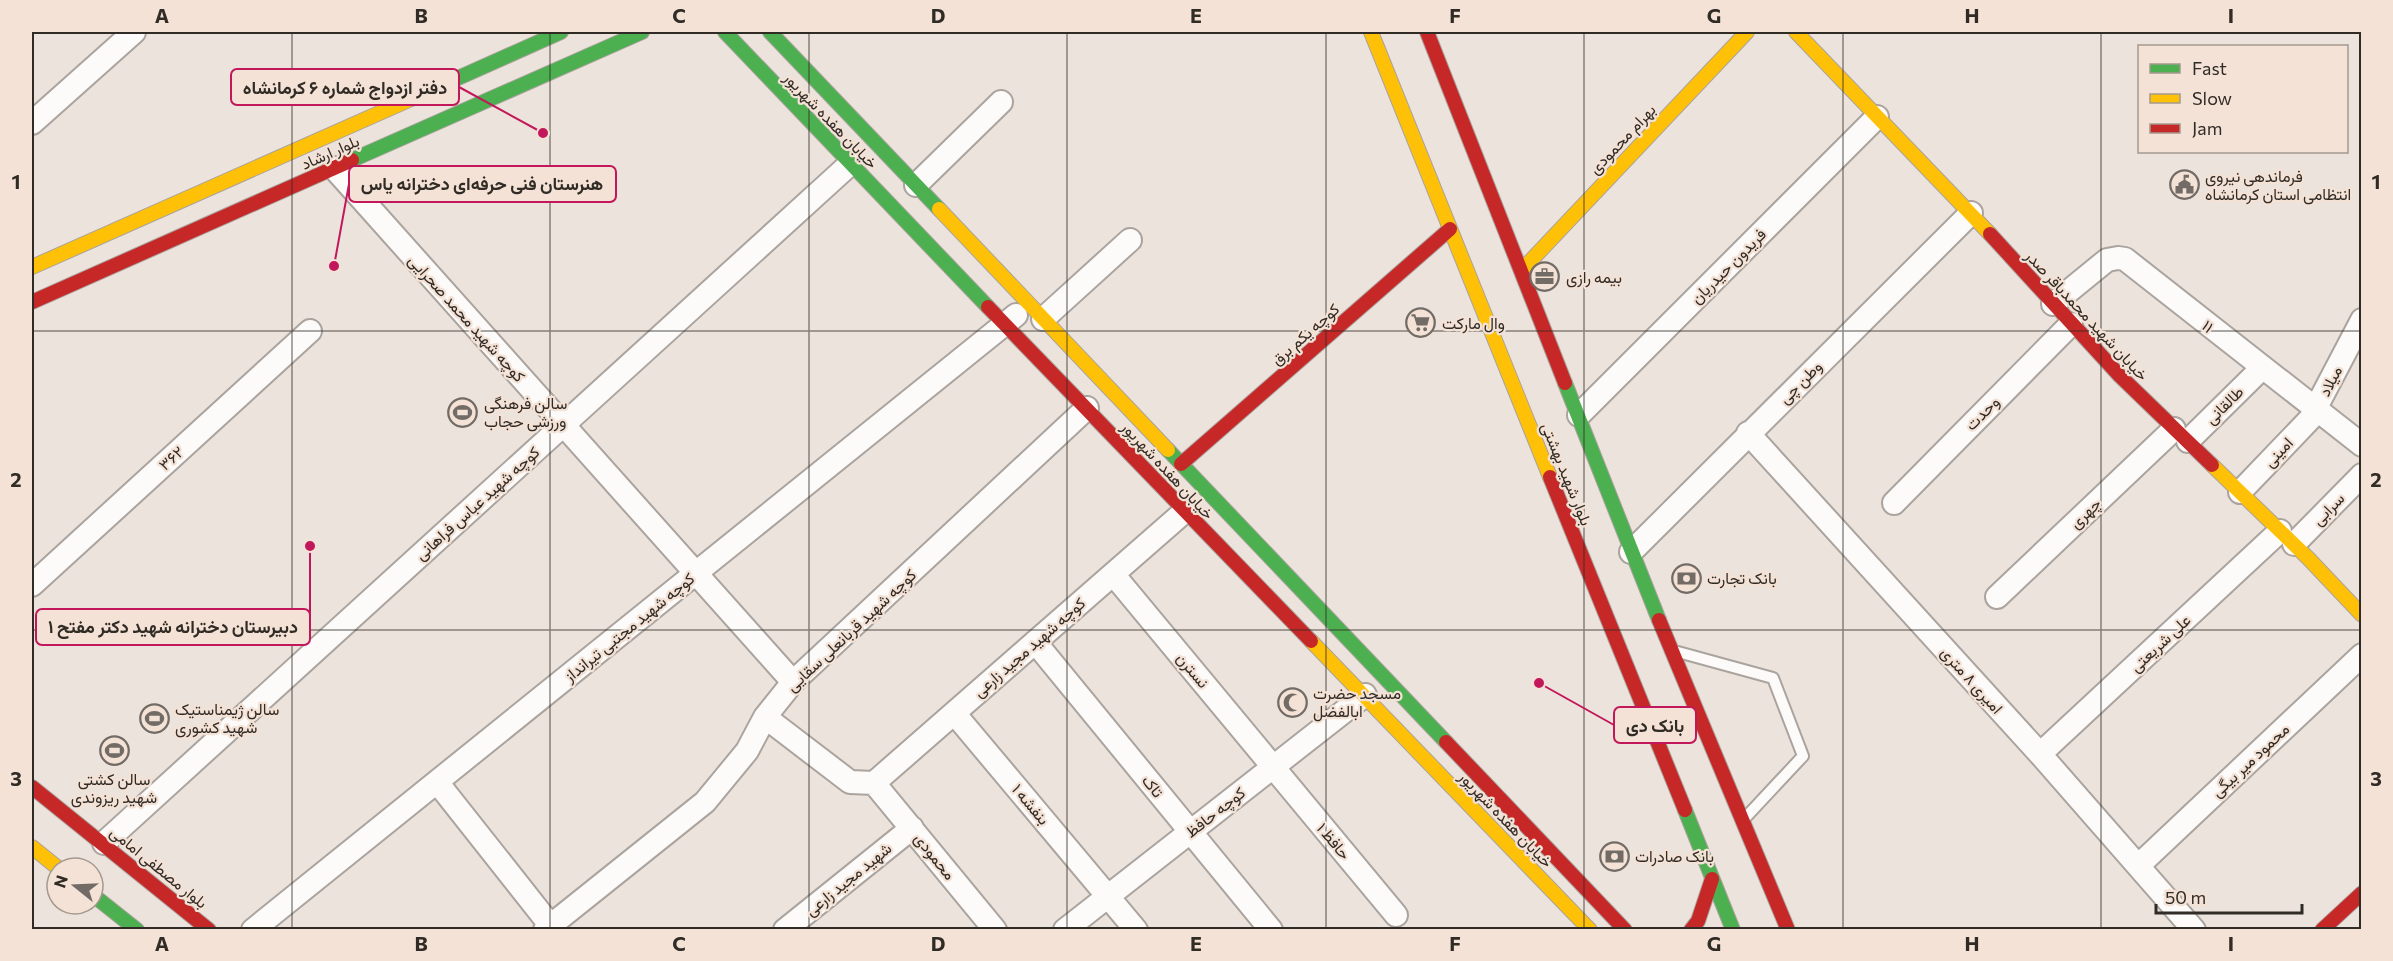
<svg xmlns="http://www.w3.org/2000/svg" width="2393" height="961" viewBox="0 0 2393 961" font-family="Commissioner,Vazirmatn,sans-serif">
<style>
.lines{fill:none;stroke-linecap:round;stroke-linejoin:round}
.lane-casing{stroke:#aaa39e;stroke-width:14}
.street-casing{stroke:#aaa39e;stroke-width:26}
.fast-casing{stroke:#aaa39e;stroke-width:16}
.slow-casing{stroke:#aaa39e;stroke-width:16}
.jam-casing{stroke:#aaa39e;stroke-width:16}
.lane{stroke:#fcfbfa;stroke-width:10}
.street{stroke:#fcfbfa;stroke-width:22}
.fast{stroke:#4caf50;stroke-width:14}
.slow{stroke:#ffc107;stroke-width:14}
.jam{stroke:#c62828;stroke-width:14}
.grid{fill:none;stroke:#312b26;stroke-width:1.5;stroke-opacity:0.55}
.labels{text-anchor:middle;stroke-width:4.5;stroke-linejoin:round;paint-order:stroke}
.street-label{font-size:16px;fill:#312b26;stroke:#f3e2d5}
.poi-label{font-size:16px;fill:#312b26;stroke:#f3e2d5;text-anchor:start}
.leader{fill:none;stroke:#c2185b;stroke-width:2}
.callout-dot{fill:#c2185b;stroke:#f3e2d5;stroke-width:2}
.callout{fill:#f3e2d5;stroke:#c2185b;stroke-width:2}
.callout-label{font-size:18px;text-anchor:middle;font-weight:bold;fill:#312b26}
.neatline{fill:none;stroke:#312b26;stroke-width:2}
.grid-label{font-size:20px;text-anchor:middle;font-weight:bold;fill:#312b26}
</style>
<rect width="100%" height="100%" fill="#ece3dc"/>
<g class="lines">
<defs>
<path id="lane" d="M1678,652L1773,678L1803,756L1746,817"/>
<path id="street" d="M32,123L134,32
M334,168L793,682
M916,185L1001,102
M2053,304L2107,260L2118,258L2125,259L2362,445
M1043,319L1130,240
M1579,415L1877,117
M1748,433L2040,754L2194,930
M2188,441L2261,369
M2240,492L2310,419L2362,320
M1894,503L2071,324
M2294,544L2362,475
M1631,552L1971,213
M1113,574L1396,915
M32,585L310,331
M1997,597L2174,429
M1035,642L1271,930
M954,713L1136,930
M765,717L850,782L874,783
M2040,754L2280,531
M437,782L554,930
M874,783L1184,512
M874,783L995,930
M104,843L850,164
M2138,866L2362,655
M253,930L1016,315
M545,930L705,802L747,751L765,717L793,682L1087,408
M785,930L912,828
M1065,930L1365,695"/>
<path id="fast" d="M725,32L988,307
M770,32L939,209
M411,99L561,32
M352,160L642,32
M1565,383L1659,620
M1168,450L1446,742
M1685,810L1733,930
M93,895L137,930"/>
<path id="slow" d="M1371,32L1550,477
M1796,32L1990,234
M939,209L1168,450
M32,267L411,99
M1522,270L1747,32
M2212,465L2308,558L2362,615
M1311,641L1590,930
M32,847L58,868"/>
<path id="jam" d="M1427,32L1565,383
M1990,234L2120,376L2212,465
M32,302L352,160
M988,307L1311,641
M1181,464L1450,229
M1550,477L1685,810
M1659,620L1788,930
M1446,742L1625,930
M32,787L209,930
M1691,930L1698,921L1712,879
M2322,930L2362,893"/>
</defs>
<use href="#lane" class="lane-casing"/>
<use href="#street" class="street-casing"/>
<use href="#fast" class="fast-casing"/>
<use href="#slow" class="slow-casing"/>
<use href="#jam" class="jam-casing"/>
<use href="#lane" class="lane"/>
<use href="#street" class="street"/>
<use href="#fast" class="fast"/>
<use href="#slow" class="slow"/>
<use href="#jam" class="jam"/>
</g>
<path class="grid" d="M292,32V930M550,32V930M809,32V930M1067,32V930M1326,32V930M1584,32V930M1843,32V930M2101,32V930M32,331H2362M32,630H2362"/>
<defs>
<symbol id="civic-ring" viewBox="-11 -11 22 22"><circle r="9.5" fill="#f3e2d5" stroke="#726b66" stroke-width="1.5"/><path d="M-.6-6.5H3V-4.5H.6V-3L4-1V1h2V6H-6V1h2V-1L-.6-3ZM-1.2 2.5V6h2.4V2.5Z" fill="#726b66"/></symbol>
<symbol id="office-ring" viewBox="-11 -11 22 22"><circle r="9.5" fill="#f3e2d5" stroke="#726b66" stroke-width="1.5"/><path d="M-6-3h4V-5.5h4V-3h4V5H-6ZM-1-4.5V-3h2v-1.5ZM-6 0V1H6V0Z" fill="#726b66"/></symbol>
<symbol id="supermarket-ring" viewBox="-11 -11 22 22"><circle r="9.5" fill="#f3e2d5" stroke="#726b66" stroke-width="1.5"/><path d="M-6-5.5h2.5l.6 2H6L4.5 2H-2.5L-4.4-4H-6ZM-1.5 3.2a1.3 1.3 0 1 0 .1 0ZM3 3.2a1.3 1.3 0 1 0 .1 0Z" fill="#726b66"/></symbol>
<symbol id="stadium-ring" viewBox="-11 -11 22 22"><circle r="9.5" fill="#f3e2d5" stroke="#726b66" stroke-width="1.5"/><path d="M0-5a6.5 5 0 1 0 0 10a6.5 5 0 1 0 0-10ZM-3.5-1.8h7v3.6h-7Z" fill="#726b66"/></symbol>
<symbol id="bank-ring" viewBox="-11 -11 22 22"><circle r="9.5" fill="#f3e2d5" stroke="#726b66" stroke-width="1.5"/><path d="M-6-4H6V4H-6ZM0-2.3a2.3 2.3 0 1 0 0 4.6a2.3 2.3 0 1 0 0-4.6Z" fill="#726b66"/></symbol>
<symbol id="mosque-ring" viewBox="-11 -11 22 22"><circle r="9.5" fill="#f3e2d5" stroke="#726b66" stroke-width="1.5"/><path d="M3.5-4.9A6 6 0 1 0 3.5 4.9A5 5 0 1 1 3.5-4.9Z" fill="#726b66"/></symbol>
</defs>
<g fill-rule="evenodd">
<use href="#civic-ring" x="2168" y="168" width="33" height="33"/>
<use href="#office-ring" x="1528" y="260" width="33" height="33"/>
<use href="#supermarket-ring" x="1404" y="306" width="33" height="33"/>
<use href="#stadium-ring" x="446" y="396" width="33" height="33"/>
<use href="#bank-ring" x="1670" y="562" width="33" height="33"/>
<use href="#mosque-ring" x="1276" y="686" width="33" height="33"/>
<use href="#stadium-ring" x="138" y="702" width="33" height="33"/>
<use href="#stadium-ring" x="98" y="734" width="33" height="33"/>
<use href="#bank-ring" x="1598" y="840" width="33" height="33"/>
</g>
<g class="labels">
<g class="street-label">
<text transform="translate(831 120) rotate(46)" y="6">خیابان هفده شهریور</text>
<text transform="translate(1622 139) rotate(-47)" y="6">بهرام محمودی</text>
<text transform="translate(330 152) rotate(-24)" y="6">بلوار ارشاد</text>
<text transform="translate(1728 266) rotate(-45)" y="6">فریدون حیدریان</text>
<text transform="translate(2087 315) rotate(47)" y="6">خیابان شهید محمدباقر صدر</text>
<text transform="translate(467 318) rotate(48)" y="6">کوچه شهید محمد صحرایی</text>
<text transform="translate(2208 326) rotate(39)" y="6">۱۱</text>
<text transform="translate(1305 334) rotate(-41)" y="6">کوچه یکم برق</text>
<text transform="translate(2330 381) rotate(-63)" y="6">میلاد</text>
<text transform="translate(1800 382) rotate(-45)" y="6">وطن چی</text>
<text transform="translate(2224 405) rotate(-45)" y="6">طالقانی</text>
<text transform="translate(1982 413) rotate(-45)" y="6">وحدت</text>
<text transform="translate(2278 452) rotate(-47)" y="6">امینی</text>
<text transform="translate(171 458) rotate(-42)" y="6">۳۶۲</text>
<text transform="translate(1168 470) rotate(47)" y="6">خیابان هفده شهریور</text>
<text transform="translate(1567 474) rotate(68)" y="6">بلوار شهید بهشتی</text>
<text transform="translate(477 503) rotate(-42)" y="6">کوچه شهید عباس فراهانی</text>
<text transform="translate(2328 509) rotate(-46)" y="6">سرابی</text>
<text transform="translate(2085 513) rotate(-44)" y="6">چهری</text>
<text transform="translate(629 627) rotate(-39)" y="6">کوچه شهید مجتبی تیرانداز</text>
<text transform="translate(851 630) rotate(-43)" y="6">کوچه شهید قربانعلی سقایی</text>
<text transform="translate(2160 643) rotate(-43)" y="6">علی شریعتی</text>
<text transform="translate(1029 647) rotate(-41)" y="6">کوچه شهید مجید زارعی</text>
<text transform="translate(1193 670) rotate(50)" y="6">نسترن</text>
<text transform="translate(1972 680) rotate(48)" y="6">امیری ۸ متری</text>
<text transform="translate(2250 760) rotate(-43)" y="6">محمود میر بیگی</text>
<text transform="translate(1153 786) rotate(51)" y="6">تاک</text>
<text transform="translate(1031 804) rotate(50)" y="6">بنفشه ۱</text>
<text transform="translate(1215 812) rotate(-38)" y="6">کوچه حافظ</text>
<text transform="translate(1506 819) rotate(46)" y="6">خیابان هفده شهریور</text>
<text transform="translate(1334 841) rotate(50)" y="6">حافظ ۱</text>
<text transform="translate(935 856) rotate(51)" y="6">محمودی</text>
<text transform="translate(159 867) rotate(39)" y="6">بلوار مصطفی امامی</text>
<text transform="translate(848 879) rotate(-39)" y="6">شهید مجید زارعی</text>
</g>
<g class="poi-label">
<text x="2205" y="182">فرماندهی نیروی<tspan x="2205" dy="18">انتظامی استان کرمانشاه</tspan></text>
<text x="1566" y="283">بیمه رازی</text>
<text x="1442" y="329">وال مارکت</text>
<text x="484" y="409">سالن فرهنگی<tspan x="484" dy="18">ورزشی حجاب</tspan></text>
<text x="1707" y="584">بانک تجارت</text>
<text x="1313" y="699">مسجد حضرت<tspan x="1313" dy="18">ابالفضل</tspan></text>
<text x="175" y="715">سالن ژیمناستیک<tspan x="175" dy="18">شهید کشوری</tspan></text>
<text x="114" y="785" text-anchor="middle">سالن کشتی<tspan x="114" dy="18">شهید ریزوندی</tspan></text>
<text x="1635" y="862">بانک صادرات</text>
</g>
</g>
<path class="leader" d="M543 133L459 87M334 266L349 184M310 546L310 627M1539 683L1614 725"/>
<g class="callout-dot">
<circle cx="543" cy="133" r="6"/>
<circle cx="334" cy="266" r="6"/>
<circle cx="310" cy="546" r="6"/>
<circle cx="1539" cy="683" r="6"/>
</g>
<g class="callout">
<rect x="231" y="69" width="228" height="36" rx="6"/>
<rect x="349" y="166" width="267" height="36" rx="6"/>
<rect x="36" y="609" width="274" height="36" rx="6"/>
<rect x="1614" y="707" width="82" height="36" rx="6"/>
</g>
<g class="callout-label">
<text x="345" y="94">دفتر ازدواج شماره ۶ کرمانشاه</text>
<text x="482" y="190">هنرستان فنی حرفه‌ای دخترانه یاس</text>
<text x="173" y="633">دبیرستان دخترانه شهید دکتر مفتح ۱</text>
<text x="1655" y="732">بانک دی</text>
</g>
<rect width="2393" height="961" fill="none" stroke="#f3e2d5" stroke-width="66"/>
<rect x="2138" y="45" width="210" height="108" fill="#f3e2d5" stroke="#a5998f" stroke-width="1.5"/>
<rect x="2150" y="64" width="30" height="9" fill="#4caf50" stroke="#a5998f" stroke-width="1.5"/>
<text x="2192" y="75" font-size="18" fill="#312b26">Fast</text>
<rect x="2150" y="94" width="30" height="9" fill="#ffc107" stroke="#a5998f" stroke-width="1.5"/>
<text x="2192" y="105" font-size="18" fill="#312b26">Slow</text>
<rect x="2150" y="124" width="30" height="9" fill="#c62828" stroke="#a5998f" stroke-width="1.5"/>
<text x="2192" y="135" font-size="18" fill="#312b26">Jam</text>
<g transform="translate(75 886) rotate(288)"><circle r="28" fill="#f3e2d5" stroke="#a5998f" stroke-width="1.5"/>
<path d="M0-4.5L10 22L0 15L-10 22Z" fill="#726b66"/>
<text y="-9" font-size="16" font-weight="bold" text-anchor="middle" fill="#312b26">N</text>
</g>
<path d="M2156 904v9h146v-9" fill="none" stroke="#312b26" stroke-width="3"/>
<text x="2165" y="904" font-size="18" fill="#312b26" stroke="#f3e2d5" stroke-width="4.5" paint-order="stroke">50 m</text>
<rect x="33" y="33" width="2327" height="895" class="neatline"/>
<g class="grid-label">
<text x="162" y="23">A</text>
<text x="421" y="23">B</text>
<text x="679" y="23">C</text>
<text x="938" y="23">D</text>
<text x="1196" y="23">E</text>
<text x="1455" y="23">F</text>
<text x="1714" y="23">G</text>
<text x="1972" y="23">H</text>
<text x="2231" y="23">I</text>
<text x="16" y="189">1</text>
<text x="2376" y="189">1</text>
<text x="16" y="487">2</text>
<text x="2376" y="487">2</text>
<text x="16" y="786">3</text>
<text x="2376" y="786">3</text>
<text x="162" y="951">A</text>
<text x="421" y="951">B</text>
<text x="679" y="951">C</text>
<text x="938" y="951">D</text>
<text x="1196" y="951">E</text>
<text x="1455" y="951">F</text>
<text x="1714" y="951">G</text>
<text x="1972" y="951">H</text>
<text x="2231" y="951">I</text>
</g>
</svg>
